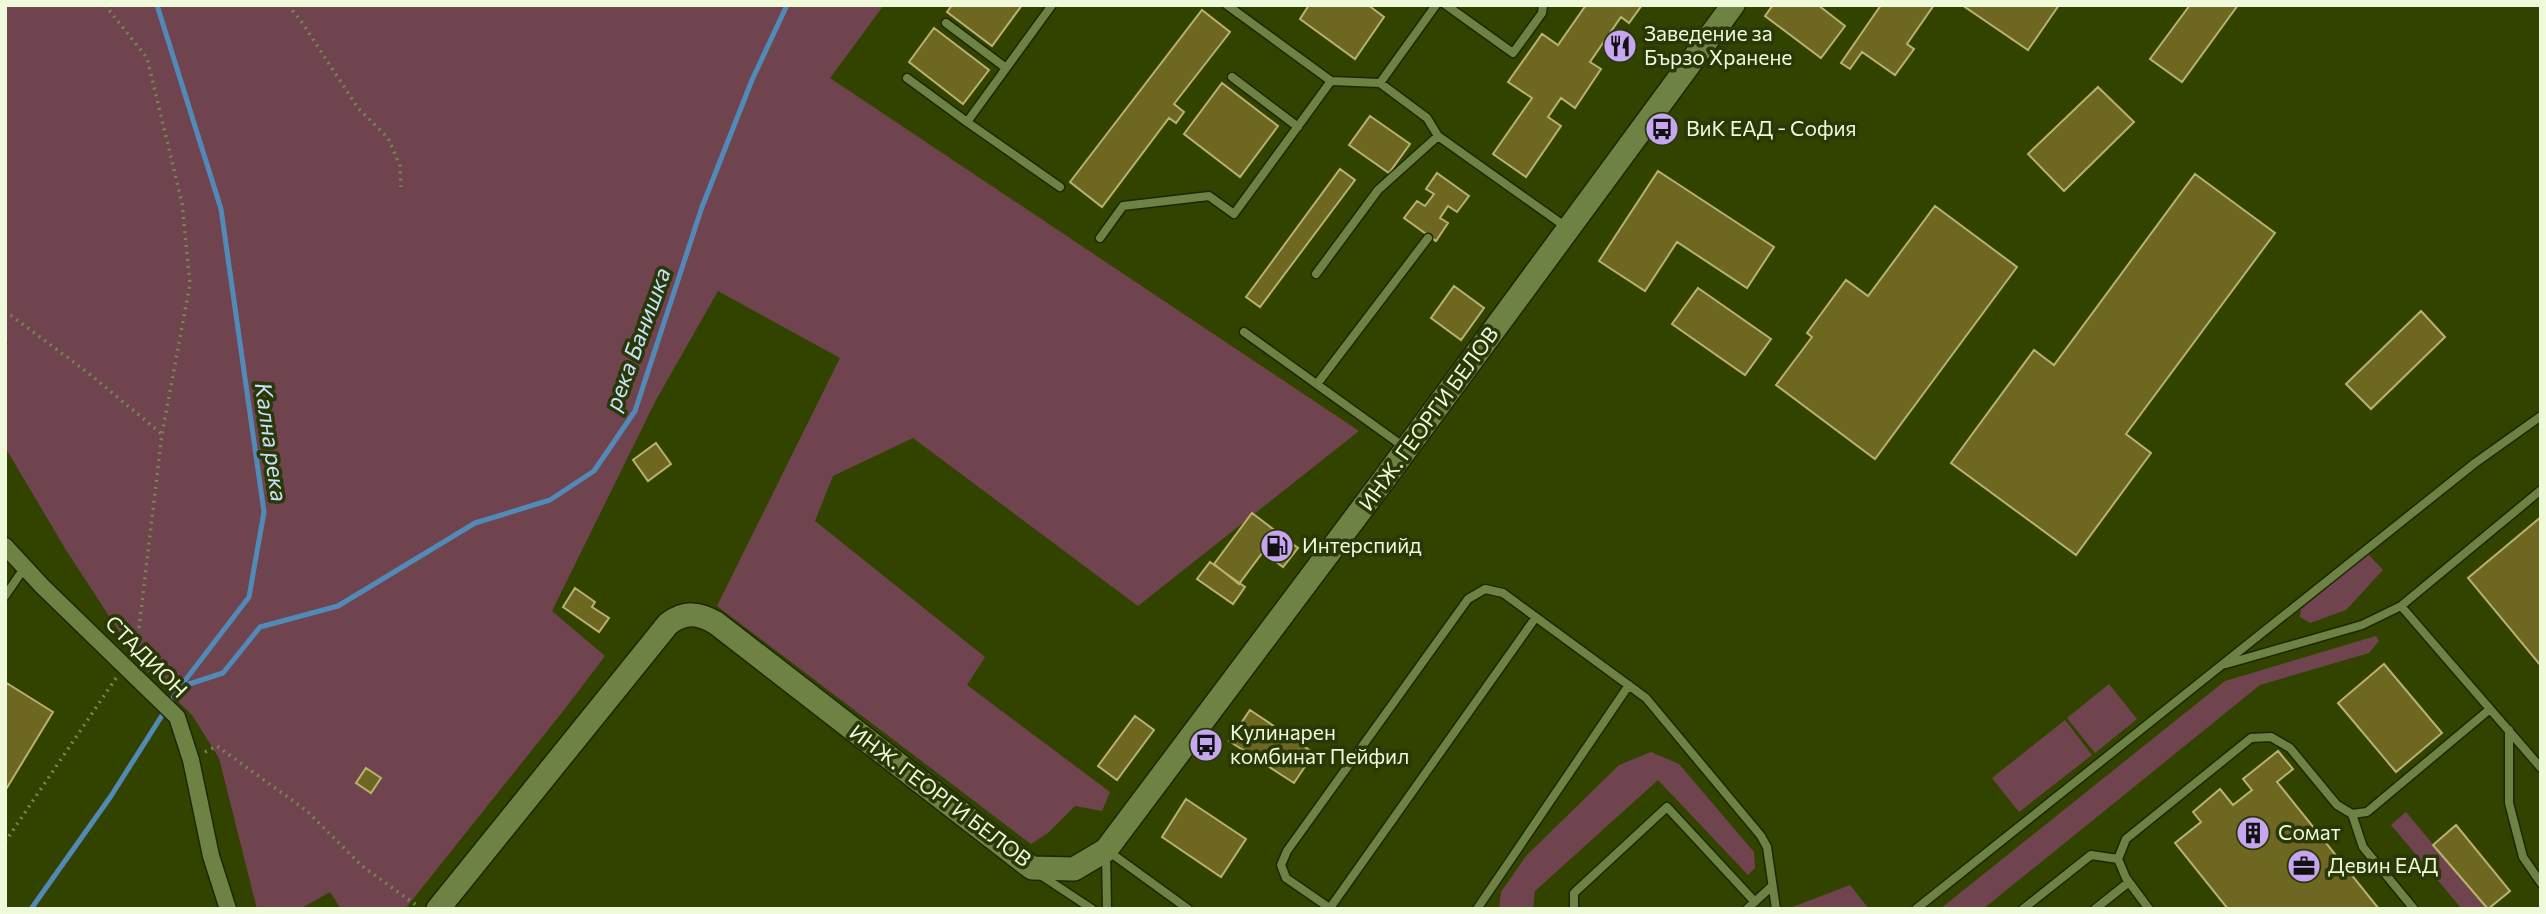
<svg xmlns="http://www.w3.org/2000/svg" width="2546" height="914" viewBox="0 0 2546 914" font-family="Commissioner,sans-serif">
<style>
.green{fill:#6f444f}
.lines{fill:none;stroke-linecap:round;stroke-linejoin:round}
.stream{stroke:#528ab7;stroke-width:5}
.building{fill:#6d6721;stroke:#b8b26e;stroke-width:2}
.lane-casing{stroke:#1d2706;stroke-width:11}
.street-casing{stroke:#1d2706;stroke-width:19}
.secondary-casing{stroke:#1d2706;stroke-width:26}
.path{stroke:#76864f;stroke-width:3.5;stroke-dasharray:2 5;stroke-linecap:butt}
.lane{stroke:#6e8244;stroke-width:8}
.street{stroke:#6e8244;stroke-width:16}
.secondary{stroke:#6e8244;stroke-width:23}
.labels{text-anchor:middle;stroke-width:7;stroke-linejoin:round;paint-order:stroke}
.poi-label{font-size:21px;fill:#eefada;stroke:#2a3706;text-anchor:start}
.street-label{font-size:21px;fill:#eefada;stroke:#2a3706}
.water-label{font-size:23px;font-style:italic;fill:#c5e3fd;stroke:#2a3706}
</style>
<rect width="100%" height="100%" fill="#324300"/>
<path class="green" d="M5,5H884L830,78L1359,431L1138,606L913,438L833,476L815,521L985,657L967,685L1110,792L1102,811L1075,806L1048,833L1031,844L717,606L840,358L718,291L656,400L552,611L605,656L564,710L405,909H341L330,892L300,909H257L219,758L192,715L141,665L66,550L5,447V348L8,343L5,341Z
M2368,554L2383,570L2346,610L2310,623L2300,617L2301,609Z
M2376,636L2379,641L2369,653L2260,685L1983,909H1940L2225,681Z
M2109,684L2137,719L2095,753L2067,718Z
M2065,720L2092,755L2019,812L1992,778Z
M1651,752L1679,764L1754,852L1755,868L1748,875L1658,780L1535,891L1533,909H1499L1501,892L1526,856L1619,765Z
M2406,812L2487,909H2462L2391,825Z
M1850,885L1869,909H1787Z"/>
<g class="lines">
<path class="stream" d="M180,687L223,673L260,627L338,606L475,523L550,500L594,471L635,411L702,207L752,80L787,5
M31,909L111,796L180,687L249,597L264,512L221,209L157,5"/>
</g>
<path class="building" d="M952,5H1022L992,46L947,12Z
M1309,5H1368L1384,17L1355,59L1300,19Z
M1586,5H1642L1629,23L1621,17L1590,62L1601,69L1575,108L1561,98L1548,117L1561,126L1526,177L1493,154L1532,98L1508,82L1542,34L1558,45Z
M1773,5H1818L1845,26L1821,58L1765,16Z
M1881,5H1934L1907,44L1914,49L1895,75L1862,52L1850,69L1841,63Z
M1962,5H2059L2028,50Z
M2190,5H2238L2182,82L2150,59Z
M1202,10L1230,32L1174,104L1184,112L1176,123L1169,118L1102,207L1070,182Z
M934,28L989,70L963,104L909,62Z
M1222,83L1278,126L1240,177L1184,134Z
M2098,87L2134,122L2064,191L2028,154Z
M1370,116L1410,144L1389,173L1349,145Z
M1340,169L1355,180L1260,307L1246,297Z
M1658,171L1774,247L1747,288L1677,242L1645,291L1599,261Z
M1437,173L1469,196L1457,212L1448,206L1440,218L1448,223L1436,241L1404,218L1417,201L1425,206L1434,194L1426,189Z
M2195,174L2275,233L2126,434L2151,453L2076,555L1951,463L2034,350L2054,365Z
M1935,206L2017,267L1875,459L1776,385L1812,337L1807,333L1846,280L1868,296Z
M1454,286L1484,308L1461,340L1431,318Z
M1698,288L1771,339L1745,375L1672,324Z
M2421,311L2445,337L2371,409L2346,384Z
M656,443L671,464L648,481L633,460Z
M1252,513L1298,548L1283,567L1263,552L1239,584L1214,564Z
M2541,517V666L2468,578Z
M1210,562L1245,587L1233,604L1197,579Z
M575,588L595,602L592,607L609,618L599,632L563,607Z
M2384,664L2442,733L2396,772L2338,703Z
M5,682L53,712L5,791Z
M1250,710L1314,753L1294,783L1229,741Z
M1135,716L1154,730L1117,780L1098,766Z
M2278,751L2293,769L2277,782L2379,909H2228L2175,843L2201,822L2193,812L2220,789L2233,805L2252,790L2243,779Z
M366,768L381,778L371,793L356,783Z
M1186,799L1246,839L1221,877L1162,837Z
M2456,825L2510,891L2488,909L2433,845Z"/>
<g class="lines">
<defs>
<path id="lane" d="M1052,5L967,122L1060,187
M1227,5L1331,81L1380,83L1427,118L1438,136L1566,227
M1446,5L1513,53L1542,13L1543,5
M946,23L1006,68
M1232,77L1298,127
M907,78L967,122
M1380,83L1436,5
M1100,238L1123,206L1209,196L1234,214L1331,81
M1316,274L1378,190L1438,136
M1244,332L1404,447
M1317,384L1428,238
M5,596L25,567
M2401,606L2541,768
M2226,664L2362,625L2401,606L2541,490
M2509,730V803L2523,857L2541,883
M2352,814L2367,812L2490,709
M1108,851L1188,909
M1106,853L1107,909
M1042,876L1092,909
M1330,908L1536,617
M1331,909L1286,878L1281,865L1287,851L1468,599L1485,589L1503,593L1646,698L1761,836L1767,847L1776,909
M1477,909L1629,685
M1574,909V893L1667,807L1755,902
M1747,909L1772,886
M1916,909L2475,463L2541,416
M2023,909L2091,855L2118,859
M2095,909L2129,882
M2149,909L2126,878L2118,859L2126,839L2251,738L2271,737L2290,748L2337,805L2352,814L2363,847L2414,909"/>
<path id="street" d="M5,546L42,586L177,717L191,760L211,856L228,909"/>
<path id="secondary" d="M438,909L668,624C685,611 699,613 716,623L1032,868L1074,869L1106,850L1382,482L1733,5"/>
</defs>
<use href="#lane" class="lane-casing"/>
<use href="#street" class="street-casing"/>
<use href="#secondary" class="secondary-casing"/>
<path class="path" d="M105,5L147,58L182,203L190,284L162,434L139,628L131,650
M288,5L301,21L358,108L388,138L400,166L401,187
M5,311L87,372L162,434
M205,752L217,746L307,811L362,866L419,907
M5,842L116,678"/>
<use href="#lane" class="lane"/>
<use href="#street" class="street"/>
<use href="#secondary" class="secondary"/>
</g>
<defs>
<symbol id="restaurant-disc" viewBox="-11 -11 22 22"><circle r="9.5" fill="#c6a6f0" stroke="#2a3706"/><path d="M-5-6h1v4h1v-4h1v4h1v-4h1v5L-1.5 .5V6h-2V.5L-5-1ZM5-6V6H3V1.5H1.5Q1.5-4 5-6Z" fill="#111"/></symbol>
<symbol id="bus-disc" viewBox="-11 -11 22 22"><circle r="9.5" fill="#c6a6f0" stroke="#2a3706"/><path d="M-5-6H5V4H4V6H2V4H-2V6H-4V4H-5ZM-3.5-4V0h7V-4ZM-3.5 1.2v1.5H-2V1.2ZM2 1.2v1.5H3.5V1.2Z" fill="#111"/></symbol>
<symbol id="fuel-disc" viewBox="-11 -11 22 22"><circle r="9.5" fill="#c6a6f0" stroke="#2a3706"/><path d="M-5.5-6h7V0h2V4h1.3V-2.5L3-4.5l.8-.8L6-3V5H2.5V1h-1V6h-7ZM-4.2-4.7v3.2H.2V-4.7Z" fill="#111"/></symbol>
<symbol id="building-disc" viewBox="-11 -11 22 22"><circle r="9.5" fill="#c6a6f0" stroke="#2a3706"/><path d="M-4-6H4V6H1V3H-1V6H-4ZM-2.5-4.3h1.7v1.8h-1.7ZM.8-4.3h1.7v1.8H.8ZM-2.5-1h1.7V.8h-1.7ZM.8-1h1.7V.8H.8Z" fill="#111"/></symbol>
<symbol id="office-disc" viewBox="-11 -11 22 22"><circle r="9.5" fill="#c6a6f0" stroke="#2a3706"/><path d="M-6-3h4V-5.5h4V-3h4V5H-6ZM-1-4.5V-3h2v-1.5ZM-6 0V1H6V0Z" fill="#111"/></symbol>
</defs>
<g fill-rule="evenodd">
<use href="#restaurant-disc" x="1601" y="27" width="38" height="38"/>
<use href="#bus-disc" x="1643" y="110" width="38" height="38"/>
<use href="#fuel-disc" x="1258" y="527" width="38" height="38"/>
<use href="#bus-disc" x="1187" y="726" width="38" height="38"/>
<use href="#building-disc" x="2234" y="814" width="38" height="38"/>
<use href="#office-disc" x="2285" y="847" width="38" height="38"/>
</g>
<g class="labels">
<g class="poi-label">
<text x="1644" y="41">Заведение за<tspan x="1644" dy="24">Бързо Хранене</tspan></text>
<text x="1686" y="136">ВиК ЕАД - София</text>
<text x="1302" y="553">Интерспийд</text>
<text x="1230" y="740">Кулинарен<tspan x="1230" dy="24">комбинат Пейфил</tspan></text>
<text x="2278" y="840">Сомат</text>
<text x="2328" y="873">Девин ЕАД</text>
</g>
<g class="street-label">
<text transform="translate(1429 419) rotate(-54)" y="7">ИНЖ. ГЕОРГИ БЕЛОВ</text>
<text transform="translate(146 657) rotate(45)" y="7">СТАДИОН</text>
<text transform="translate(940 796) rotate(37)" y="7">ИНЖ. ГЕОРГИ БЕЛОВ</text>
</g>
<g class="water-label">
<text transform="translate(638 339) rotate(-70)" y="8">река Банишка</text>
<text transform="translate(271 442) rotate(82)" y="8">Кална река</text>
</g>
</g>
<rect width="2546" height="914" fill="none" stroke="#eefada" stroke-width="14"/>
</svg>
